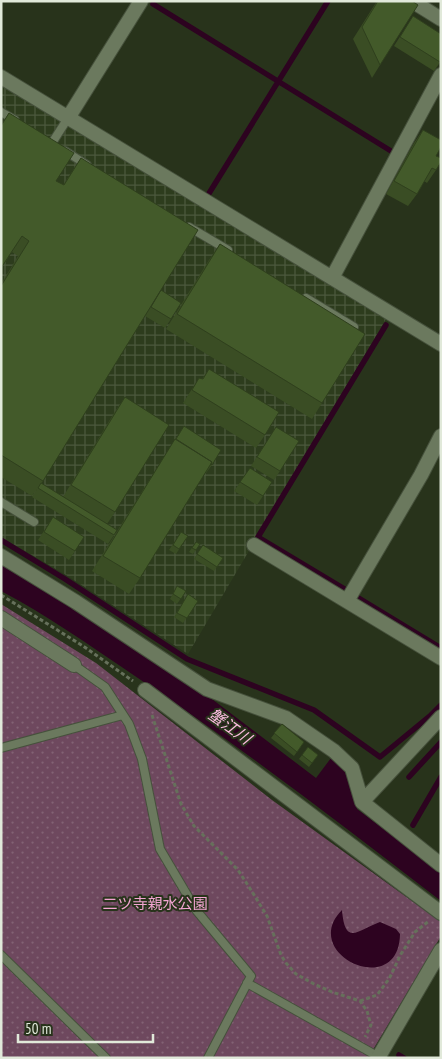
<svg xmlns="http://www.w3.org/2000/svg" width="442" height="1059" viewBox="0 0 442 1059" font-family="'PT Sans Narrow','Noto Sans JP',sans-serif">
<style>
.industrial{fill:url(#industrial-grid)}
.park{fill:url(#park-dots)}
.water{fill:#2d0320}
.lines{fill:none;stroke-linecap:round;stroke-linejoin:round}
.stream{stroke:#2d0320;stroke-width:5.5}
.service-casing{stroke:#46513c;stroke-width:10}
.minor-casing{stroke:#46513c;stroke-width:16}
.path{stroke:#66705b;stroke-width:3;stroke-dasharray:4 2.5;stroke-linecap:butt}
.service{stroke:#6b795e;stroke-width:8}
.minor{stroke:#6b795e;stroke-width:14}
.wall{fill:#3a4d24}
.building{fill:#435a2a;stroke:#2f3f1d}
.labels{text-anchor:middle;stroke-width:4;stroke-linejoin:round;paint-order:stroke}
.park-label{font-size:15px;fill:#f3a5d2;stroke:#28331b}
.water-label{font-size:16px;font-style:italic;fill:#fcbce0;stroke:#28331b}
</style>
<defs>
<pattern id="industrial-grid" width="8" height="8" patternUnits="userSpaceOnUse" patternTransform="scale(1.25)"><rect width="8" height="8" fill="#2d3c1d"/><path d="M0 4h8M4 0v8" fill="none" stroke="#4b583d"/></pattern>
<pattern id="park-dots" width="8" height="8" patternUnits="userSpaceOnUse" patternTransform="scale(1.25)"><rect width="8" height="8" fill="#6e485e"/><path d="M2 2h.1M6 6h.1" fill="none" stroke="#826274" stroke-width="1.8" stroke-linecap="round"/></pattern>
</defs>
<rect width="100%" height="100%" fill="#28331b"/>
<path class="industrial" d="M1,85L386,319L188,654L66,575L1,537Z"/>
<path class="park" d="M1,604L96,663L272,800L441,922V936L368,1058H1Z"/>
<path class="water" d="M1,563L200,690L316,778L334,754L346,765L357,809L441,872V901C340,823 238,745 132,674C89,645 47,615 1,591Z
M342,910C345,947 358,930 380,922L396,929L400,934C399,1001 298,954 342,910Z"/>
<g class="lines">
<path class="stream" d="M153,4L391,151
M208,195L328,1
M1,540L65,579L187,659L314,710L380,757L431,715L441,705
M348,591L258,537L386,325
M357,597L441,648
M409,777L441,742
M413,825L441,777
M399,1055L404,1058"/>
<defs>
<path id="service" d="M1,112L15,120
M52,143L68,118
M65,151L87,165
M189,227L228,250
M306,298L354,327L349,336
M1,502L34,522
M74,665L105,687L129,724L142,759L160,849L196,910L251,976L208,1058
M1,748L123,715
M1,955L106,1058
M247,983L379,1057"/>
<path id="minor" d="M412,1L441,19
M1,77L441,344
M68,118L141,1
M332,278L441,75
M254,545L441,658
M1,556L76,602L207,689L286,718L334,751L352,768L362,802L441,865
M347,601L421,475L441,436
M1,618L74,665
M145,690L441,913
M362,802L441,717
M378,1058L441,950"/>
</defs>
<use href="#service" class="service-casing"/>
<use href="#minor" class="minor-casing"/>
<path class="path" d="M1,595L83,646L133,681
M152,715L181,804L194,826L238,870L251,890L267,916L281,955L286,963L296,974L314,984L332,992L360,1001L367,1011L371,1025L365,1037
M360,1001L377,995L389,979L401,954L415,932L429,921"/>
<use href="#service" class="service"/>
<use href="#minor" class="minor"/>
</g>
<path class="wall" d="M377,1H412L380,65L372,78L353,39Z
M413,16L441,61L434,71L394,46Z
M9,113L56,181L63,185L81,158L158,294L171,319L165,328L145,316L43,481L32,496L1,477V284L18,256L12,252L1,269V125Z
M423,130L436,156V170L427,183L424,181L417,194L408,206L386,194L414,143Z
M220,244L322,403L312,419L166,329L209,260Z
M209,369L265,435L256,448L183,403L199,378L202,379Z
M125,397L115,512L107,524L114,535L108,544L32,497L41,483L63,497L114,413Z
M184,426L212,465L206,473H205L140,578L129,594L92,571L165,455Z
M276,427L280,471L274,480L251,466Z
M250,468L263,496L257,505L234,491Z
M53,517L75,551L69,560L38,540Z
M181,532L188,536L176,554L169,550Z
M196,542L200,544L193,554L189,552Z
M203,545L223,558L214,571L194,559Z
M177,586L186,591L177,604L170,599Z
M185,599L198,601L183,623L174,617Z
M282,724L304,742L294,756L271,738Z
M308,747L318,755L309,767L299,759Z"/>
<path class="building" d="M378,1H412L418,5L380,65L362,27Z
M413,16L441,34V61L440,62L400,37Z
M9,113L74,153L56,181L64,185L81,158L198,230L43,481L1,455V286L29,241L22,236L1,268V126Z
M423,130L441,140V147L436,156L441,158V162L436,170L432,168L417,194L394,181Z
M220,244L365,334L322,403L177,314Z
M161,290L181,303L171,319L151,307Z
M209,369L279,412L265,435L192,390L199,378L203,379Z
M125,397L169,425L115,512L71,485Z
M184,426L221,450L212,465L211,464L212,462L176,439Z
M276,427L299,441L280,471L257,457Z
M175,439L212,462L140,578L103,556Z
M250,468L272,482L263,496L240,482Z
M41,483L117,530L114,535L38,488Z
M53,517L84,537L75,551L44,532Z
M181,532L188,536L179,549L173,545Z
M196,542L200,544L196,550L192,548Z
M203,545L223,558L217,567L197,554Z
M177,586L186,591L181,599L173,594Z
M188,594L198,601L187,618L177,613Z
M282,724L304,742L297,752L274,733Z
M308,747L318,755L312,763L302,755Z"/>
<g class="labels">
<g class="park-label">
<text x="155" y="909">二ツ寺親水公園</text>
</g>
<g class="water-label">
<text transform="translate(230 726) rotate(36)" y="6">蟹江川</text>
</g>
</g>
<rect width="442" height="1059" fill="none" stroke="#e1e9da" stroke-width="5"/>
<path d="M18 1034v8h135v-8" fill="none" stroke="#e1e9da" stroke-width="2.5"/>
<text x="25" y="1034" font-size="15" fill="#e1e9da" stroke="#28331b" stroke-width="4" paint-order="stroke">50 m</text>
</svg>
